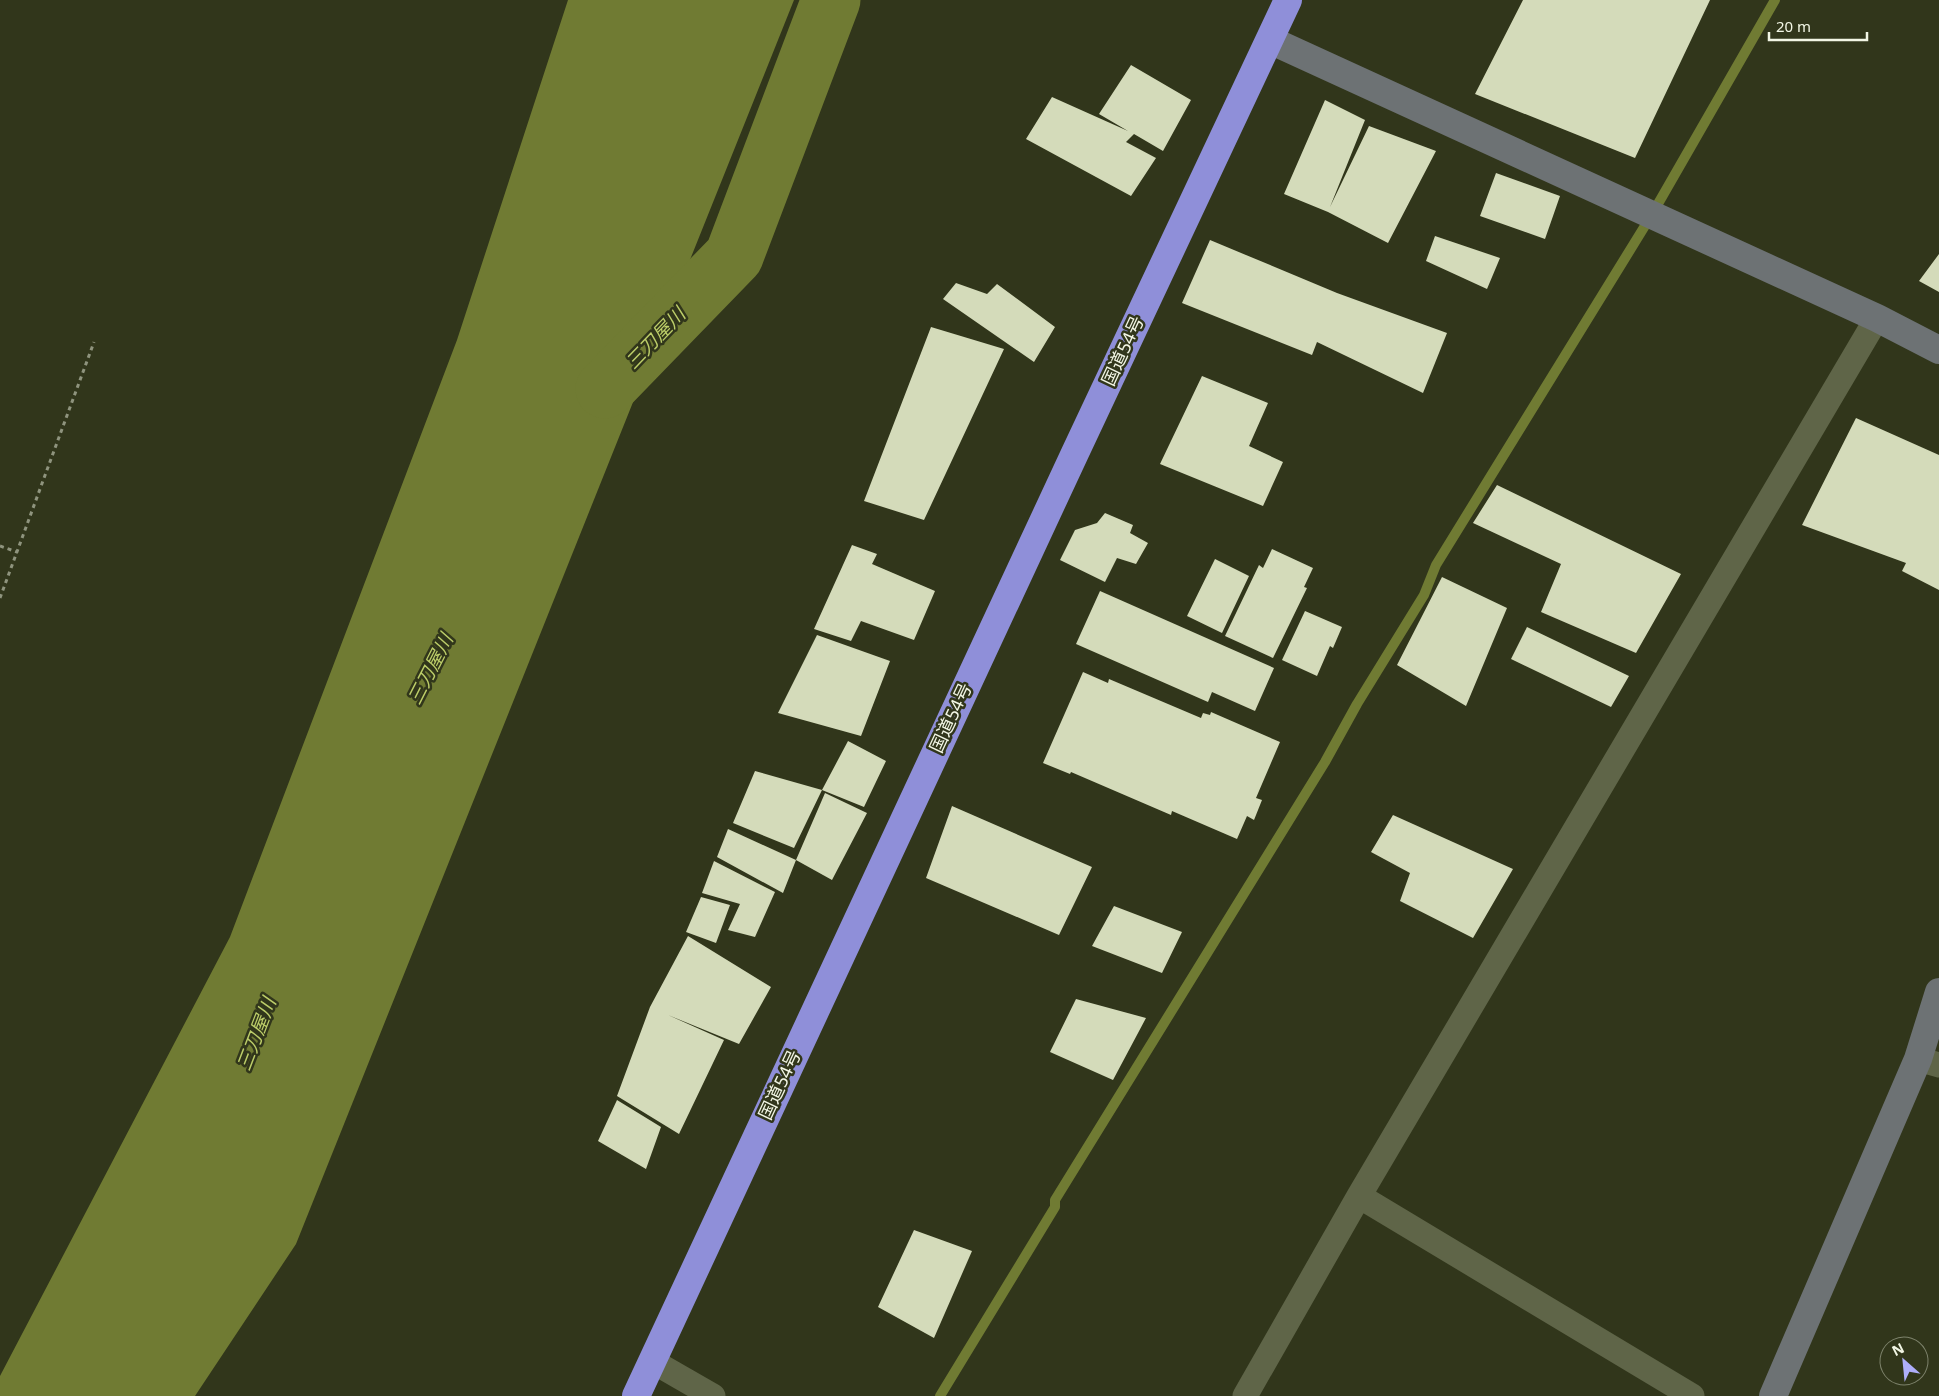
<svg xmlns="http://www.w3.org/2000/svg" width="1939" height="1396" viewBox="0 0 1939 1396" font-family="'Noto Sans','Noto Sans JP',sans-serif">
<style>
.water{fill:#707b33}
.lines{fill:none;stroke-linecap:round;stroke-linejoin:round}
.stream{stroke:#707b33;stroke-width:10}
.river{stroke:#707b33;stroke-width:59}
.building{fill:#d4dbba}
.path{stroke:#8f947e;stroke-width:3;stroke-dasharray:4 4;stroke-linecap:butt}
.street{stroke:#5f6548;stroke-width:25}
.secondary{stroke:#6d7274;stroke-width:28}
.highway{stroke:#8f8fd9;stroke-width:28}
.labels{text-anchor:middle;stroke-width:5;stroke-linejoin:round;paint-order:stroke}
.street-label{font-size:18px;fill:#f2f6e5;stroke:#31361b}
.water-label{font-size:19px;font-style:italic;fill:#bdce69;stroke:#31361b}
</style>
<rect width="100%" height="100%" fill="#31361b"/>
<path class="water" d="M568,0H794L296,1244L195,1396H0V1376L230,937L457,340Z"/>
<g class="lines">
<path class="stream" d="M940,1396L1055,1207V1200L1325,762L1357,704L1424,595L1436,565L1651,216L1775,0"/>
<path class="river" d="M605,389L734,256L831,0"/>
</g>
<path class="building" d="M1523,0H1710L1635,158L1475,94Z
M1131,65L1191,100L1163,151L1134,134L1126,142L1156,158L1131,196L1026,139L1052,97L1128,131L1099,114Z
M1325,100L1365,120L1330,207L1369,126L1436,151L1388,243L1328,212L1284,194Z
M1496,173L1560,196L1545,239L1480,216Z
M1435,236L1500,258L1487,289L1426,261Z
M1210,240L1337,293L1447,333L1423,393L1317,342L1312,355L1182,303Z
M1939,254V292L1919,281Z
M956,283L987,294L997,284L1055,327L1034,362L943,299Z
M931,327L1004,349L924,520L864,501Z
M1202,376L1268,403L1249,446L1283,462L1263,506L1160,464Z
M1856,418L1939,455V590L1902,571L1906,563L1802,525Z
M1497,485L1681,574L1636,653L1541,612L1561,564L1473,523Z
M1105,513L1133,525L1130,533L1148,543L1136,564L1117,558L1105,582L1060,560L1075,530L1097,523Z
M852,545L877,554L872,564L935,591L914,640L861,621L851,641L814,629Z
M1272,549L1313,568L1304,587L1307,588L1273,658L1225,636L1259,565L1263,568Z
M1215,559L1249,576L1222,633L1187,616Z
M1442,577L1507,608L1466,706L1397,665Z
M1100,591L1274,668L1255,711L1212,692L1208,702L1076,644Z
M1305,611L1342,627L1333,648L1330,646L1317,676L1282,660Z
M1527,627L1629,676L1611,707L1511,659Z
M817,635L890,661L861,736L778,713Z
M1083,672L1108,683L1109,679L1201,718L1203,713L1210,715L1211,712L1280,742L1256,798L1262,800L1254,820L1247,816L1237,839L1172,811L1171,815L1071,772L1070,774L1043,763Z
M848,741L886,761L864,807L822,790Z
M755,771L822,790L794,848L733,823Z
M825,793L867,813L832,880L796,860Z
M952,806L1092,867L1059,935L926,878Z
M1393,815L1513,869L1473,938L1400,901L1410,873L1371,852Z
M728,829L796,860L783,893L717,857Z
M714,861L775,892L755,937L728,930L740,904L702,893Z
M701,897L730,905L716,943L686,932Z
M1114,906L1182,932L1162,973L1092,946Z
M688,936L771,987L739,1044L668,1015L724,1040L679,1134L617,1096L650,1007Z
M1076,999L1146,1018L1113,1080L1050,1052Z
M617,1100L661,1127L646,1169L598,1141Z
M914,1230L972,1251L934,1338L878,1307Z"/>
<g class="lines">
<path class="path" d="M0,546L17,552
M0,598L94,342"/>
<path class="street" d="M1918,1059L1939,1065
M1359,1196L1692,1396
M652,1361L713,1396
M1245,1396L1359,1196L1877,318"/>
<path class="secondary" d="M1270,40L1877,318L1939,350
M1773,1396L1918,1059L1939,992"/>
<path class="highway" d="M636,1396L1075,453L1288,0"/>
</g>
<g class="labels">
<g class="street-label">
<text transform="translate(1123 351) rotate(-65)" y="6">国道54号</text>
<text transform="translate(951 718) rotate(-65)" y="6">国道54号</text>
<text transform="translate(780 1085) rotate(-65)" y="6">国道54号</text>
</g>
<g class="water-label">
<text transform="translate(655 338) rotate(-46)" y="7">三刀屋川</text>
<text transform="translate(430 669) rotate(-63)" y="7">三刀屋川</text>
<text transform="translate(256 1034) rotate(-69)" y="7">三刀屋川</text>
</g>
</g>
<g transform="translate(1904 1361) rotate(333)"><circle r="24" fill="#31361b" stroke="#7e836c"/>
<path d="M0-4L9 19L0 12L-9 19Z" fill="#aeaefa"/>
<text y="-8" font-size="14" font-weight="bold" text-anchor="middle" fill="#f2f6e5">N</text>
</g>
<path d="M1769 32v8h98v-8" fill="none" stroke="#f2f6e5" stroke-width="2.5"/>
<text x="1776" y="32" font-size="15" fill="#f2f6e5" stroke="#31361b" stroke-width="4" paint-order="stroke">20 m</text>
</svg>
